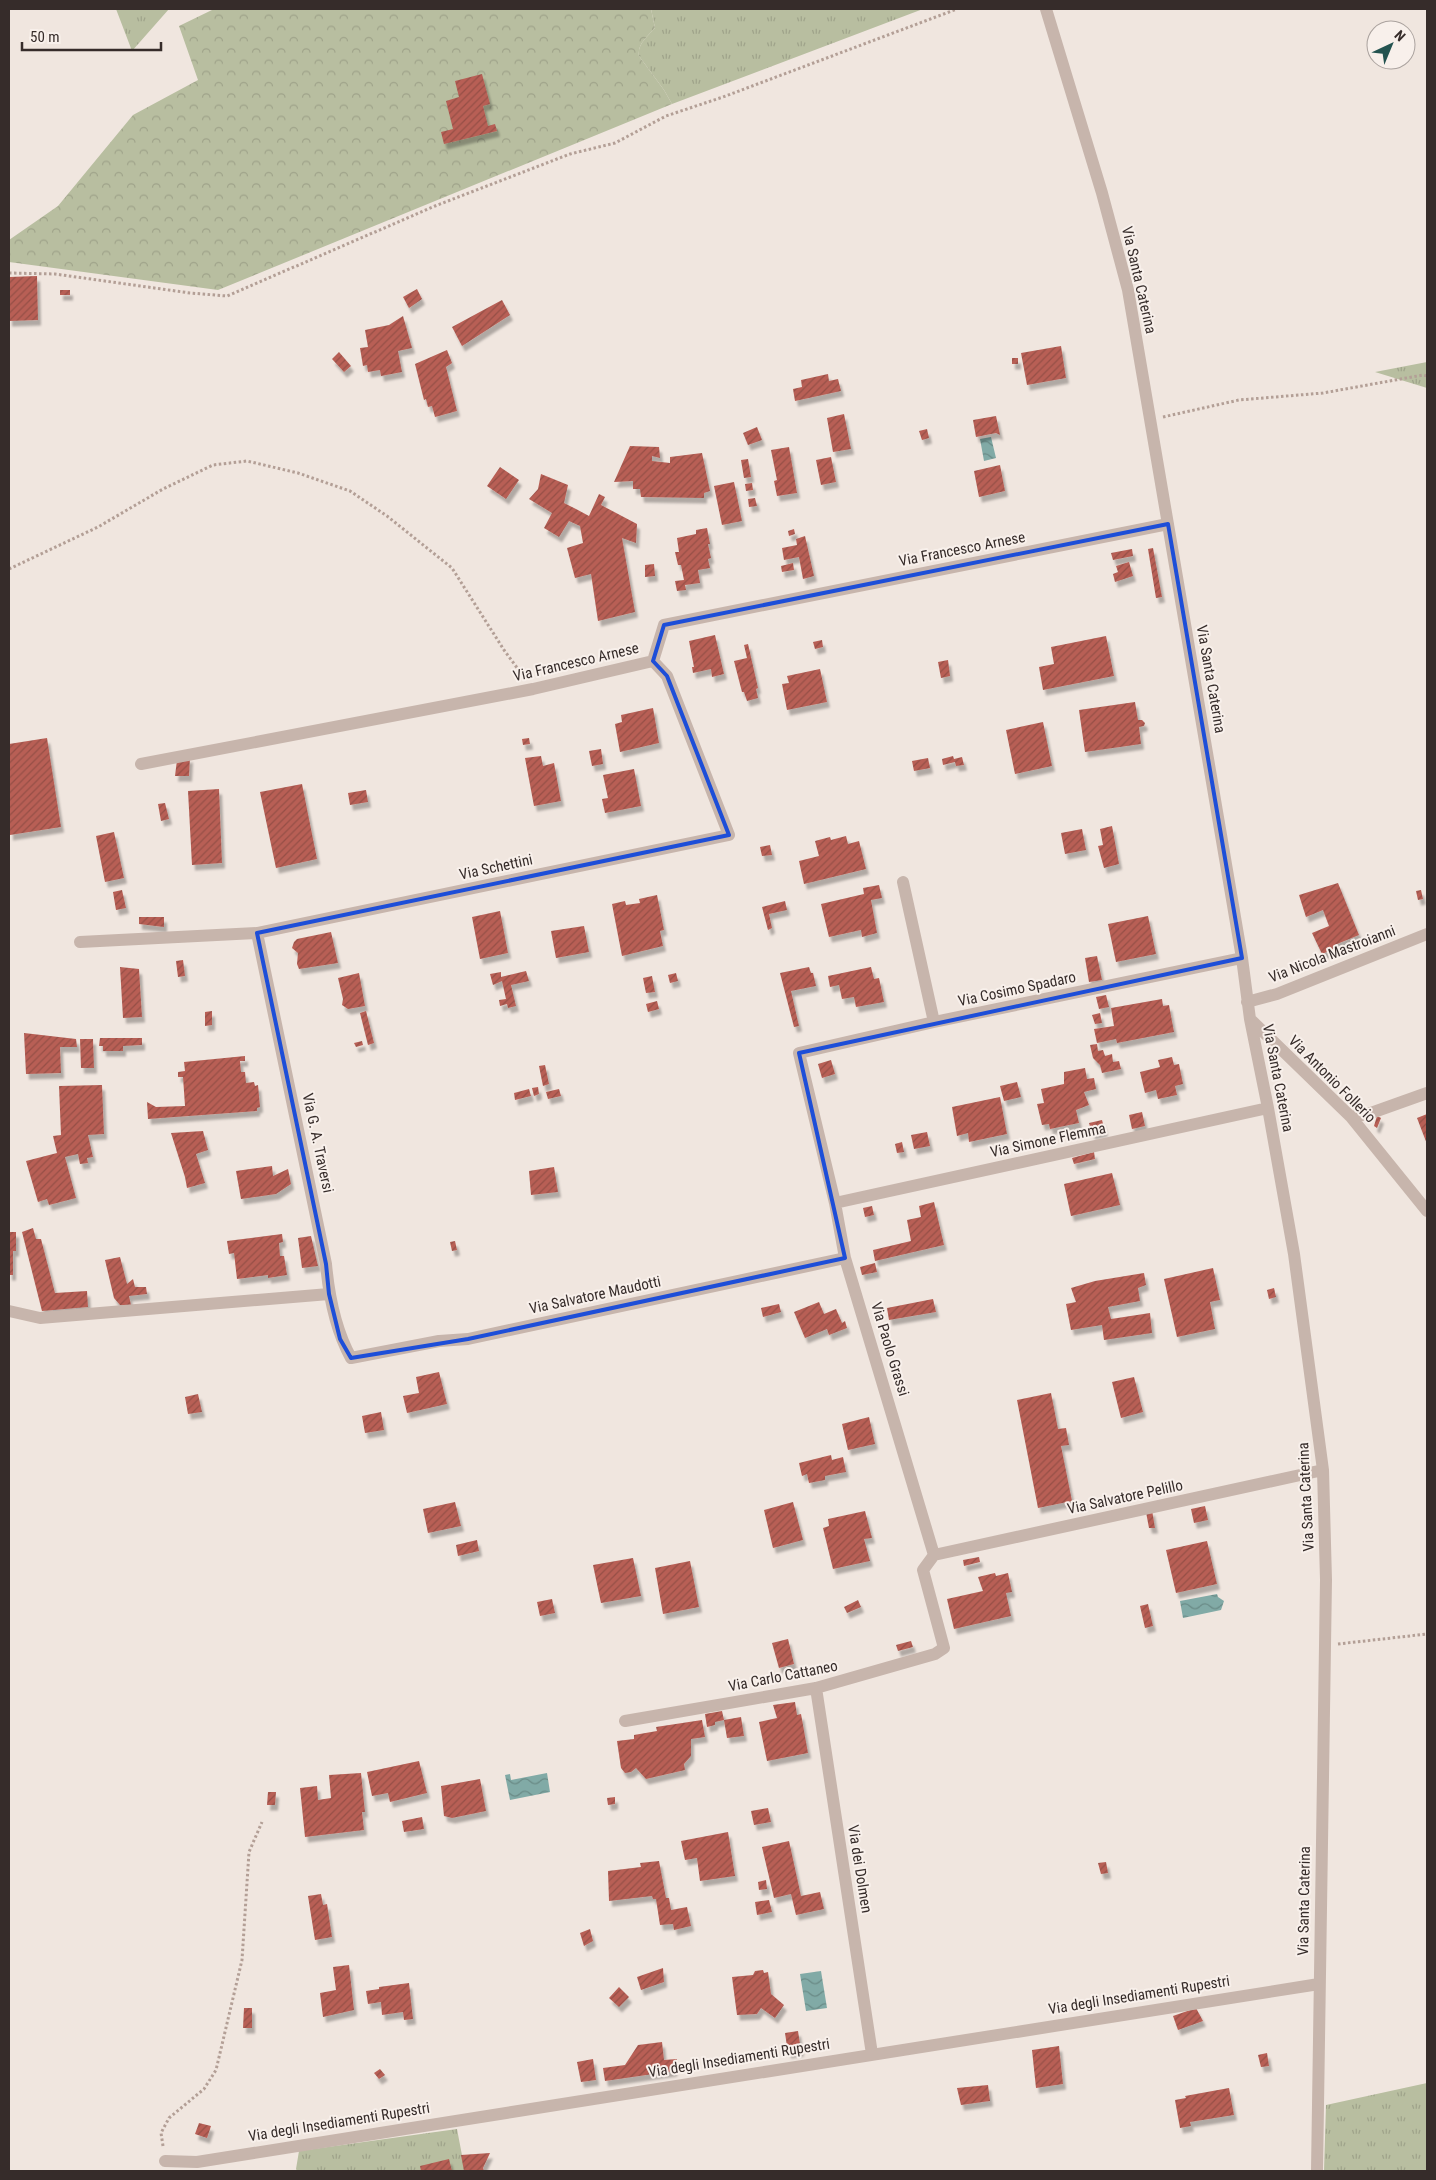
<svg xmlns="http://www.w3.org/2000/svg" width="1436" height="2180" viewBox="0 0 1436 2180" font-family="'Roboto Condensed',sans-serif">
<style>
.grass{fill:url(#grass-tufts)}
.forest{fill:url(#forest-crowns)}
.water{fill:url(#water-waves)}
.building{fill:url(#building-hatch);filter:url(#shadow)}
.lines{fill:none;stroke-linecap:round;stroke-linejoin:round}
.path{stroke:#b39f96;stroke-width:3;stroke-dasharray:2.5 2.5;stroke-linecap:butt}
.minor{stroke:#c7b5ac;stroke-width:12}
.marked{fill:none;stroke:#1d4ed8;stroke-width:4;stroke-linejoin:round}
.labels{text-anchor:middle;stroke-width:4;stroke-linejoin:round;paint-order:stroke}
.street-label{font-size:15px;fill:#362c2a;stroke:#f8f0eb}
</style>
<defs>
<pattern id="grass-tufts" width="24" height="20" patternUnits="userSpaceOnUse" patternTransform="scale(1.25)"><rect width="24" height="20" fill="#b8bea0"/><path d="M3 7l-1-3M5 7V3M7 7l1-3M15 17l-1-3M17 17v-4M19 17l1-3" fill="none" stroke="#9fa38a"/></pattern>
<pattern id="forest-crowns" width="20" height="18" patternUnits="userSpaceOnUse" patternTransform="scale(1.25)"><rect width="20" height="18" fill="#b8bea0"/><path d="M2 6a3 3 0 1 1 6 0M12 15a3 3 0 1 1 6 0" fill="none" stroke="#9fa38a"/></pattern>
<pattern id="water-waves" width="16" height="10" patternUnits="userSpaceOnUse" patternTransform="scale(1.25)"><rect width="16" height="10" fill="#81aaa6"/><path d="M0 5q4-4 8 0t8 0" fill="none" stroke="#6a8b87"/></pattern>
<pattern id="building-hatch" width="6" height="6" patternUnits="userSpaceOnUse" patternTransform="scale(1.25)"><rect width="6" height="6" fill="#b85f55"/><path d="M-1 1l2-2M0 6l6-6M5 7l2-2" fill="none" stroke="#964f47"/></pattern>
<filter id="shadow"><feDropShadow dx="3" dy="5.5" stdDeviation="1" flood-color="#0004"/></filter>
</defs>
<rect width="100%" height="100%" fill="#f0e6df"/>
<path class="grass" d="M116,9H169L132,51Z
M651,9H923L672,104L664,90L639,56C637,44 648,36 655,28Z
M1427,362V388L1375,372Z
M1427,2083V2171H1324L1326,2105Z
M457,2129L465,2171H297L296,2169L299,2151Z"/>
<path class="forest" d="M214,9H651L655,28C648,36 637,44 639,56L664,90L672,104L218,290L9,262V240L58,206L133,115L198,80L179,26Z"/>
<path class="water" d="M991,437L996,458L984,461L980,439Z
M1217,1594L1218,1597L1224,1601L1221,1610L1183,1618L1180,1601Z
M547,1773L550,1792L510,1800L505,1775L510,1774L511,1780Z
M821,1971L827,2008L806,2011L800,1974Z"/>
<path class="building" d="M482,74L490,104L483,106L488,126L495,124L497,131L444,144L441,132L453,129L446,101L459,97L455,81Z
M37,276L38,320L9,321V277Z
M417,289L422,299L409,308L403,297Z
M60,290H70V295H60Z
M502,300L510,315L462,346L452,327Z
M403,316L412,348L398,351L402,372L381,376L380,370L368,372L367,365L363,366L360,348L368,347L365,330L389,325Z
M1061,346L1066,378L1027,385L1021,353Z
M447,350L452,363L446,367L457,411L435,417L432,406L428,407L426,399L424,400L415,364Z
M339,352L351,366L344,372L332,359Z
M1012,358H1018V364H1012Z
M828,374L829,381L838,379L841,391L795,401L793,389L802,387L801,380Z
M844,414L851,449L833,452L827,418Z
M996,416L1000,435L996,433L976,437L973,420Z
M757,427L762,440L748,445L743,433Z
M927,429L929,438L922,440L919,431Z
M630,446L659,447L660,458L652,456V461L670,463V457L702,453L710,491L704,493V498L641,497L640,489H633V481L614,482Z
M789,447L797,493L777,496L774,481L777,480L771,450Z
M831,457L836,482L821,485L816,460Z
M748,459L751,477L744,478L741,460Z
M1000,465L1005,491L979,497L974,471Z
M500,467L519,480L506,499L487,486Z
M541,474L568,485L564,503L576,509L589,516L599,494L605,497L601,505L637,524L636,543L622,538L635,612L598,621L591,574L575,578L567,548L583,543L580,526L569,521L559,537L544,528L552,513L529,499L538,489Z
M734,482L742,521L722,525L714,486Z
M752,483L753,490L746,491L745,484Z
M755,498L757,506L749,507L748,499Z
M707,528L710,544H708L711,558L708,559L710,568L698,570L700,583L685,585L686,590L677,591L675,581L684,580L681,565H678L675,552H679L677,538L696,534V530Z
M794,529L795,534L789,536L788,531Z
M805,536L814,576L803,579L799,557L784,560L782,548L797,545L796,539Z
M1153,548L1162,597L1156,598L1148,549Z
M1132,549L1133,556L1113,560L1111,553Z
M1129,562L1133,576L1115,582L1113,574L1118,572L1116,566Z
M793,563L794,570L782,572L781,566Z
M654,564L655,576L645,577V565Z
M715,635L724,674L712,677L711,669L693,673L692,667H694L689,641Z
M1106,636L1114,676L1043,690L1039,667L1054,664L1051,647Z
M822,640L823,647L815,649L813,642Z
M748,644L758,688L756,689L758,698L747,701L744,692H742L734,661L747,658L744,645Z
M948,660L950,676L941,678L938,662Z
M820,669L827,702L787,710L782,684L789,683L787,676Z
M1135,702L1138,720H1142L1145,723L1144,726L1139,727L1141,744L1085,752L1079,710Z
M653,708L659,743L620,752L615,724L622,722L621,715Z
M1043,722L1052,766L1015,774L1006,730Z
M47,738L61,827L10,835L9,744Z
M529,738L530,744L523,745L522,739Z
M601,749L603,764L592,766L589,751Z
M541,756L543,766L554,763L561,801L534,806L525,758Z
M953,756L954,759L962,757L964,765L956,766L955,762L943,765L942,759Z
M190,757L189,776H175L177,760Z
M928,758L930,768L914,771L912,761Z
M634,769L641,806L605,813L602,799L608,798L603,775Z
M302,784L317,859L276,868L260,792Z
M219,789L222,863L192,865L188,791Z
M366,790L368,802L350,805L348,793Z
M165,803L169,819L161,821L158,804Z
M1112,826L1119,864L1104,868L1098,846L1103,845L1100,829Z
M1082,829L1086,850L1065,854L1061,833Z
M114,832L124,878L105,882L96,836Z
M846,836L848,844L859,841L866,869L804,884L799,861L819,856L815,841L830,837L831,840Z
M770,845L772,855L762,856L760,847Z
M1338,883L1359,935L1337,944L1338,947L1322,954L1312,933L1329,926L1323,910L1306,917L1299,895Z
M879,885L882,898L871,900L877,933L862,937L861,930L829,937L821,904L864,894L863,888Z
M122,890L126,908L116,910L113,892Z
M1421,890L1423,899L1418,900L1416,891Z
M657,895L664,930L660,931L663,946L622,956L612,904L625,901L626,905L640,903L639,899Z
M785,901L787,910L769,914L772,928L768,930L762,907Z
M500,911L508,953L480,959L472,917Z
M1148,916L1156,954L1116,962L1108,924Z
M139,917H164V927L139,924Z
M584,926L589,952L556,958L551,931Z
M331,932L338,963L299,969L297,964L298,953L292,948L294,942L297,939Z
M1097,956L1102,980L1089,982L1085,958Z
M183,960L185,976L178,977L176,961Z
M120,967L139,969L142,1017L123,1018Z
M809,967L811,973H813L816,986L791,991L799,1026L794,1027L780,973Z
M871,967L874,979L879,978L884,1002L856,1007L854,997L842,999L839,985L830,987L828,976Z
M526,971L529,981L511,985L516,1006L508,1008L507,1004L500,1006L499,1000L506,999L502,981L493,985L490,974L501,972V977Z
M359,973L365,1006L348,1009L342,1005L343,999L338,978Z
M676,973L678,981L670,983L668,975Z
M652,976L655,992L646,993L643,978Z
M1106,995L1109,1007L1099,1009L1096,997Z
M1162,999L1163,1006L1169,1005L1174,1032L1117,1043L1116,1039L1097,1043L1094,1029L1114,1026L1111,1008Z
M657,1001L659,1009L648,1012L646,1004Z
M212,1011V1025L205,1026V1012Z
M366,1011L374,1043L368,1045L360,1013Z
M1100,1013L1102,1023L1095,1024L1092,1015Z
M24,1033L76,1039L77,1047H60L61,1073L26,1074Z
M100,1038H142V1045L123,1046V1051H103V1046H99Z
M80,1039H93L94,1068H81Z
M362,1041L363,1045L356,1047L354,1043Z
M1097,1044L1098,1051L1103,1050L1105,1056L1112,1054L1113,1062L1119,1061L1121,1069L1102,1073L1100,1065L1093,1058L1090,1045Z
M245,1056V1061H240L241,1072H245L246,1083L254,1082L255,1086L258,1085L260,1107L257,1108V1111L148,1119L147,1102L156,1107L185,1106L183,1077H178V1072L185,1071L184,1062Z
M1172,1057L1174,1065L1179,1064L1183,1084L1175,1086L1177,1095L1158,1099L1156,1090L1145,1093L1140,1072L1160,1067L1158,1060Z
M831,1060L835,1074L822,1078L818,1064Z
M545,1065L549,1084L543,1086L539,1066Z
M1085,1068L1087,1079L1094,1078L1096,1089L1084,1092L1089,1105L1076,1110L1079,1123L1050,1129L1049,1124L1042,1125L1037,1104L1044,1103L1041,1089L1064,1084V1072Z
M1017,1082L1021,1097L1004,1101L1000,1086Z
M102,1085L104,1134L88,1135L93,1157L87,1158L88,1163L80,1164L78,1154L65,1157L76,1198L49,1205L47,1199L38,1202L26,1161L57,1153L53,1136L61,1135L59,1086Z
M538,1087L539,1094L534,1096L532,1088Z
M529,1089L531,1096L515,1100L514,1093Z
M559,1089L561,1096L548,1099L546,1092Z
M1000,1097L1007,1134L969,1142L968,1133L957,1136L952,1107Z
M1142,1112L1145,1126L1132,1129L1129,1115Z
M1427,1114V1144L1417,1118Z
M1377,1116L1381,1118L1377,1128L1374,1126Z
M1102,1120L1105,1131L1092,1134L1089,1123Z
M203,1131L208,1150L196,1154L205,1183L187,1188L185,1177L171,1133Z
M927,1132L930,1146L914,1149L911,1135Z
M902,1142L904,1152L897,1153L895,1144Z
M1094,1152L1095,1159L1074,1164L1072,1158Z
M272,1166L273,1176L288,1169L291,1184L276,1194L241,1199L236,1171Z
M554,1167L558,1192L531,1195L529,1171Z
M1112,1173L1120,1205L1071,1216L1064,1184Z
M934,1202L944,1245L875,1261L873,1250L911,1241L907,1220L921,1217L919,1206Z
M872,1206L874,1215L865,1217L863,1208Z
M33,1228L36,1239H41L55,1293L87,1291L88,1307L42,1311L22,1232Z
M9,1232H16V1251H13V1275H9Z
M282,1234L283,1242L279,1243L280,1256H284L287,1275L268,1278V1275L237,1279L234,1253L229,1254L227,1241Z
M311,1236L318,1266L302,1268L298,1238Z
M455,1241L457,1250L452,1251L450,1242Z
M120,1257L127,1284L133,1279L135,1287H146L147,1294L129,1296L131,1305H120L114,1298L105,1260Z
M875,1263L877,1272L862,1275L860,1267Z
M1213,1268L1220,1300L1210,1302L1215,1329L1177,1337L1164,1279Z
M1144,1273L1146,1285L1138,1288L1140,1301L1108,1307L1111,1319L1150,1313L1152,1333L1104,1340L1102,1325L1071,1330L1066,1304L1076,1302L1071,1288L1095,1281Z
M1274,1288L1276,1297L1269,1299L1267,1290Z
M933,1299L936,1312L889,1320L887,1308Z
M819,1302L824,1314L836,1309L842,1323L845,1321L847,1328L829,1335L827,1329L805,1338L794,1312Z
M779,1304L781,1312L763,1317L761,1308Z
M439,1372L447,1404L407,1413L403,1396L419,1393L416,1377Z
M1134,1377L1143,1412L1121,1418L1112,1382Z
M1051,1393L1058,1429L1066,1428L1069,1445L1061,1446L1072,1501L1038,1508L1017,1400Z
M198,1394L202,1412L188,1414L185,1397Z
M381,1412L384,1430L365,1433L362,1416Z
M869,1417L875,1444L848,1450L842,1424Z
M831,1455L832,1460L843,1457L846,1472L825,1476V1480L809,1483L807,1474L802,1476L799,1463Z
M455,1502L461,1526L428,1533L423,1509Z
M793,1502L803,1540L773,1548L764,1510Z
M1205,1506L1208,1520L1194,1523L1191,1509Z
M1152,1510L1155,1528H1149L1146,1512Z
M865,1511L872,1538L864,1539L870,1561L833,1569L823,1528L829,1526L828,1519Z
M477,1540L479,1551L458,1556L456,1545Z
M1207,1541L1217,1584L1176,1593L1166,1550Z
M979,1557L980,1562L964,1566L963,1560Z
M633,1558L641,1596L601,1603L593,1565Z
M690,1561L699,1607L663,1614L655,1568Z
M995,1573L996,1576L1008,1573L1012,1592L1006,1593L1011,1616L954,1629L947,1599L983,1591L978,1577Z
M552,1599L555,1613L540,1616L537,1602Z
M858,1600L861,1607L847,1613L844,1607Z
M1148,1604L1153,1626L1145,1628L1140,1606Z
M788,1639L794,1664L779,1668L772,1643Z
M911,1641L913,1647L898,1651L896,1645Z
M795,1702L797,1715L801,1714L808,1753L767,1761L759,1722L777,1718L773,1705Z
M722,1711L724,1720L715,1722V1725L707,1727L705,1714Z
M741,1717L744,1736L727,1738L724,1720Z
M702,1720L705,1737L691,1739V1756L684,1764L685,1770L646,1779L636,1768L631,1772L625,1773L621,1768L617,1741L634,1739V1735L657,1731L656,1727Z
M419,1761L427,1793L390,1802L388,1793L372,1796L367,1772Z
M361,1773L365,1812H362L364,1830L305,1837L300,1788L317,1786L318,1800L331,1798L329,1775Z
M480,1779L486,1811L452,1818L444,1816L441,1786Z
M268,1792H276L275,1805H267Z
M615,1797V1804L608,1805L607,1798Z
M768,1808L771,1822L754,1825L751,1811Z
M422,1817L424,1829L404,1832L402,1821Z
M728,1832L735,1876L700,1881L697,1858L685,1860L681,1841Z
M789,1841L801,1896L820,1892L824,1909L796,1915L791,1894L774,1898L762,1847Z
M659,1861L666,1898H669L671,1910L687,1907L691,1926L674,1930L673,1924L660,1925L656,1899H653L652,1896L609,1901L608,1871L641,1867L640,1863Z
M1106,1862L1108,1873L1101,1874L1098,1863Z
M766,1880L767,1889L759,1890L758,1882Z
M321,1894L323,1905L327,1904L332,1937L315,1940L308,1896Z
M769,1900L772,1912L757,1915L755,1902Z
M590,1929L593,1941L584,1946L580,1933Z
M349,1965L354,2010L323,2017L320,1993L336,1990L333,1967Z
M663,1968L664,1982L641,1990L637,1977Z
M763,1970L764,1973L768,1972L771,1994L784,2005L775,2018L761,2008L757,2014L737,2015L732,1977L753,1975L755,1971Z
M409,1983L413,2019L404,2020L403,2012L382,2015L381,2002L368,2004L366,1991L379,1989V1987Z
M619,1987L629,1997L619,2007L609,1998Z
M244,2008H252V2028H243Z
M1196,2008L1203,2021L1178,2030L1173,2016Z
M798,2031L801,2051L788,2053L785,2033Z
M662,2042L664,2060L677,2059L674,2071L605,2081L603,2068L625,2065L638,2045Z
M1059,2046L1063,2084L1036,2088L1032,2050Z
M1267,2053L1269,2066L1261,2067L1258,2055Z
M593,2059L596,2080L581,2082L577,2062Z
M380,2069L385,2075L379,2079L374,2073Z
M988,2085L990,2101L961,2105L957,2088Z
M1229,2088L1234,2115L1190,2122L1191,2126L1180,2128L1175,2100L1186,2098L1185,2096Z
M199,2123L211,2126L207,2138L195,2134Z
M490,2153L483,2168L484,2171H464L461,2155Z
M449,2159L452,2171H421L420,2166Z"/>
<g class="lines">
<path class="path" d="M9,273L55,274L190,293L227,296L435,206L570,154L615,143L666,116L723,97L957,9
M1163,417L1239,400L1323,393L1423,375L1427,376
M9,569L98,527L163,489L213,465L247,461L298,473L350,491L387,516L452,568L504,650L523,676
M1338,1644L1427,1634
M163,2146L161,2133L169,2118L204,2089L216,2070L242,1960L249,1852L262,1822"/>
<path class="minor" d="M1046,9L1102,193L1128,290L1242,958L1250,1019L1268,1108L1294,1254L1323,1470L1326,1580L1317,2171
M141,764L533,689L653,661L664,625L1168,524
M903,882L934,1022
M257,933L326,1264C329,1297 335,1329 351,1358L439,1341L468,1339L845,1258
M80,942L257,933L729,835L667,676L653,661
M1247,1002L1277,994L1427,934
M1250,1019L1351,1117L1427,1211
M1351,1117L1371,1113L1427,1093
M835,1203L1268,1108
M9,1311L40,1318L329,1294
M934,1555L1323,1470
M816,1688L872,2054
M625,1721L816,1688L935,1654L944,1648L923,1570L934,1555L845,1258L835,1203L799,1053L934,1022L1242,958
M165,2161L197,2162L1319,1984"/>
</g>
<path class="marked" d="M1168,524L1242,958L799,1053L845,1258L468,1339L351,1358L340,1339L329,1294L326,1264L257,933L729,835L667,676L653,661L664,625Z"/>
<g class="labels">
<g class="street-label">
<text transform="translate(1139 280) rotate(77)" y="5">Via Santa Caterina</text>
<text transform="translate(962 549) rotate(-11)" y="5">Via Francesco Arnese</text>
<text transform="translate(576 662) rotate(-13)" y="5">Via Francesco Arnese</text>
<text transform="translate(1211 679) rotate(80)" y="5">Via Santa Caterina</text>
<text transform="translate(496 867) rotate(-12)" y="5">Via Schettini</text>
<text transform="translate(1332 954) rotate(-21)" y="5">Via Nicola Mastroianni</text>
<text transform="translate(1017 989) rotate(-12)" y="5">Via Cosimo Spadaro</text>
<text transform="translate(1278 1078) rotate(79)" y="5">Via Santa Caterina</text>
<text transform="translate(1332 1079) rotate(45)" y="5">Via Antonio Follerio</text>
<text transform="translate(1048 1140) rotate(-12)" y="5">Via Simone Flemma</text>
<text transform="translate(318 1143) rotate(78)" y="5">Via G. A. Traversi</text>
<text transform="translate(595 1295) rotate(-12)" y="5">Via Salvatore Maudotti</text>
<text transform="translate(890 1349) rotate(73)" y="5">Via Paolo Grassi</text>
<text transform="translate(1125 1497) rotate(-12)" y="5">Via Salvatore Pelillo</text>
<text transform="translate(1306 1497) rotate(-93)" y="5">Via Santa Caterina</text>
<text transform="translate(783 1676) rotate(-11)" y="5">Via Carlo Cattaneo</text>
<text transform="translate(860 1869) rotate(81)" y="5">Via dei Dolmen</text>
<text transform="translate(1304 1901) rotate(-89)" y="5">Via Santa Caterina</text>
<text transform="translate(1139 1995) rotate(-9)" y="5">Via degli Insediamenti Rupestri</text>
<text transform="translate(739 2058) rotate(-9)" y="5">Via degli Insediamenti Rupestri</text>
<text transform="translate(339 2122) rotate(-9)" y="5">Via degli Insediamenti Rupestri</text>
</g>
</g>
<rect width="1436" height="2180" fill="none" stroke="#362c2a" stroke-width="20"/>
<g transform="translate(1391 45) rotate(44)"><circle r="24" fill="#f8f0eb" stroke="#aaa29e"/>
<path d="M0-4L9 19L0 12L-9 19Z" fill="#245350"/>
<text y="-8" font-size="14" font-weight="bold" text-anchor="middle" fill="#362c2a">N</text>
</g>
<path d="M22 42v8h139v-8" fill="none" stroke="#362c2a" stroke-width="2.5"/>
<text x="30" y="42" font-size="15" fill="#362c2a" stroke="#f8f0eb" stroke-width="4" paint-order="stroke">50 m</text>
</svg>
